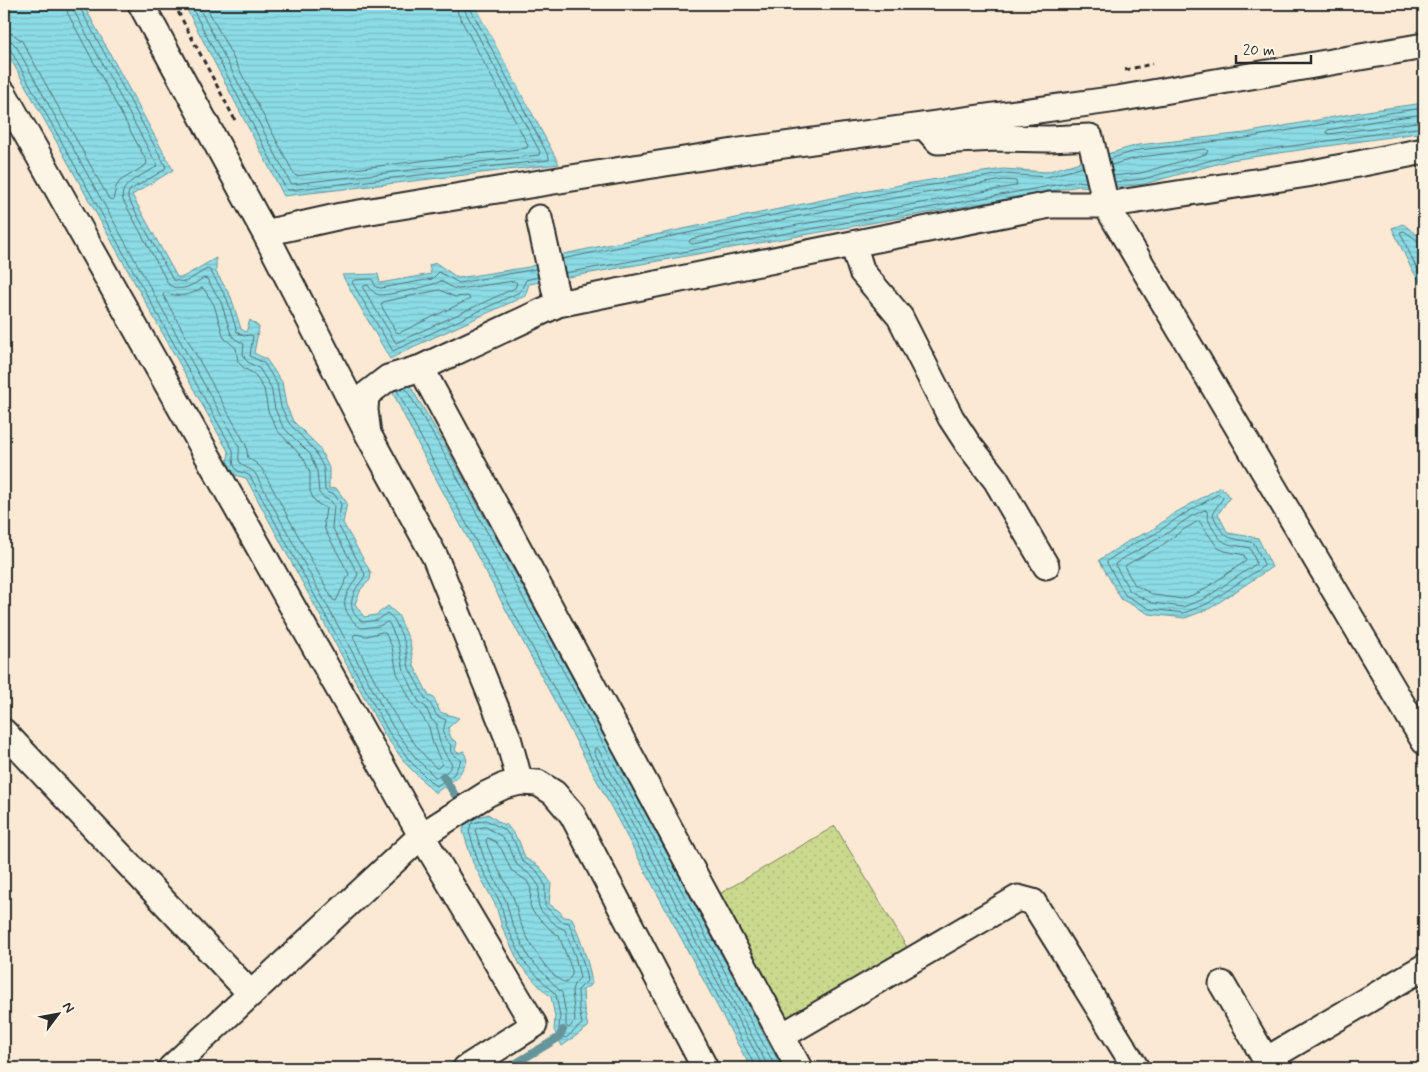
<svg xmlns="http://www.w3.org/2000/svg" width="1428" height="1072" viewBox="0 0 1428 1072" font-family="Mynerve,sans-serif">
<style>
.park{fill:url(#park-dots);stroke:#7a825c}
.water{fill:url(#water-rules);stroke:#65959b}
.pier{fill:#fbe9d3}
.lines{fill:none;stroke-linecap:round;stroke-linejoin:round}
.shore{stroke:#527276;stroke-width:1}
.stream{stroke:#65959b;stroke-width:8}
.minor-casing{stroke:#2b2b2b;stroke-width:29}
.path{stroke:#2b2b2b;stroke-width:3;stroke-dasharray:5 4;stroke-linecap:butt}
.minor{stroke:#fcf5e5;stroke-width:25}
</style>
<defs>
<pattern id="park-dots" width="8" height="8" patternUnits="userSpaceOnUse" patternTransform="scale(1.25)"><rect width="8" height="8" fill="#cad98d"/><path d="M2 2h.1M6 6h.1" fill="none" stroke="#aeba7a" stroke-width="1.8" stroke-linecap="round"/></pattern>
<pattern id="water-rules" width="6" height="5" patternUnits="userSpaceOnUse" patternTransform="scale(1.25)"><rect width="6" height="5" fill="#8cdce6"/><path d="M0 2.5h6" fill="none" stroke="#79bdc5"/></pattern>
</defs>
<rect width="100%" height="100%" fill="#fbe9d3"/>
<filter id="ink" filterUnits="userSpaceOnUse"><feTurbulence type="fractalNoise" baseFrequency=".02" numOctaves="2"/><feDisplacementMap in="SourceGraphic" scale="10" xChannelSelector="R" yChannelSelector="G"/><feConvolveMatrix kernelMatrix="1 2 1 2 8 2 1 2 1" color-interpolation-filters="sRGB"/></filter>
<g filter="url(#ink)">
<path class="park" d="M835,826L908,949L795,1019L781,1015L716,896Z"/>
<path class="water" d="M4,4H83L173,170L132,195L177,277H183L216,258V272L231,297L241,329L246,332L250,320L259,327L254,353L266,359L282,382L286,405L293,421L319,447L329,468V489L336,488L347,503L343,523L371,573L370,580L361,589L355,604L364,617L376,615L388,606L398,615L410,642L414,666L429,696L434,698L440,712L459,718L448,728L451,738L457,743L455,750L458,753L464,751L467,761L458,777L435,793L406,764L384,734L246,478L235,475L227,463L229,453L4,47Z
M184,4H474L559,164L284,196Z
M1424,103V132L1231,160L1144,184L1108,188L1079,186L529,284L525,296L415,346L390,359L342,275L378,274L380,283L431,274L429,265L436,263L458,278L529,267L559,255L846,195L905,184L1003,169L1046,172L1138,145L1245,133L1373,110Z
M1403,224L1424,240V288L1411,268L1392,228Z
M406,379L445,445L615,756L782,1068H751L737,1043L426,460L389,385Z
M1221,487L1230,497L1218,514L1228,533L1258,538L1272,567L1209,609L1185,618L1149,614L1121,599L1099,560L1130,540L1152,530L1173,514Z
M488,814L502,824L507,825L519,841L525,858L540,867L551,883L549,904L559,911L564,917L572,918C580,940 589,960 592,984L583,990L584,1008L588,1027L562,1046L554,1030L555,1017L551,997L541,988L520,965L502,927L496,906L473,863L463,831L465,821Z"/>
<path class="pier" d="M474,4H477L539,121L530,109Z"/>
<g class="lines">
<path class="shore" d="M190,4L286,189L289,190L549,160V157L470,8V4
M197,4L290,182L292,184L539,155L540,152L465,11L463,4
M205,4L294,174L296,176L527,148L528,145L458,14L456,4
M4,32L13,34L22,41L109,199L113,200L116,187L120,181L146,165L147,162L68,14L65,4
M4,39L11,41L16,46L239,447C240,452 238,455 239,460C240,467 251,468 255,473L393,727L415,757L435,777C442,777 450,770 452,764C444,755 436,736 437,724L431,719L426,707L419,702L404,671L399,645L389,623L387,622L379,626L361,628C356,625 353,621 350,617C337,599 351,590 358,574L332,527L334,506L331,501L324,498L319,493L317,471L310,454L283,427L275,409L271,387L259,368L249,363L245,359L243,353L244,344L235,339L231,334L221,302L207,279L204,278C192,285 182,293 169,285L123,200C118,183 144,175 156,167L157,165L74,11L73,4
M4,46L10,49L233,450C234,457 231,465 238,471C242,473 246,473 250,476L388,731L410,761L434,785L437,786L454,774L461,760C454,755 449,755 451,745C441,736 443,731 446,720L437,716L430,703L425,698L409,668L405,643L394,619L387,613L378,620L363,622C349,613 349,601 357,587C360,582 364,580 365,574L338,525L341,504L334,494L328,493L325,490L324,469L315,451L289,423L281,407L277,384L264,363L250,356L253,336L250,335L244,336L237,332L227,299L210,270L207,269L185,282L173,280L128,198V194L130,190L164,170L166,167L80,8L79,4
M1424,114L1375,121L1328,130L1326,132L1329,134L1424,121
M1109,159L1139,150L1246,138L1374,115L1424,108
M1111,165L1140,157L1205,149L1208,151L1206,154L1141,173L1113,176
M1004,180L1016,181L1017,185L1015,186L692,244L689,242L691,239L848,206Z
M1115,182L1143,179L1230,155L1424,127
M1424,243L1420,242L1404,231L1400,232L1415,265L1424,279
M562,259L847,200L906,189L1003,174L1047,177L1083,167
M536,269L459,283L439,272L432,279L381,288L376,287L372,279L354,280L352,282L393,351L520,292L526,280L538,277
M565,273L1078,181L1086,182
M441,281L453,288L459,289L514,281L517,283L515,288L396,343L363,288L364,286L368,285C371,290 374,294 380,295C391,295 432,286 441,281Z
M202,288L204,289L214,305L224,338L236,348L238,362L244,368L254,374L264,389L268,411L277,430L304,459L310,473V491L313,498L318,504L326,508L324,522L325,530L349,574L336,601L333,600L262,469L256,463L248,458L246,445L163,295L165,292C179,298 189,296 202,288Z
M440,290L455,297L468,296L470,299L399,333L396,332L381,305L383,302Z
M405,387L441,448L611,758L776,1068
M397,390L431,457L754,1064L755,1068
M1219,494L1223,498L1214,511L1213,515C1226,543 1228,536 1254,543L1264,564V566L1207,604L1184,613L1150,609L1125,595L1107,563V561L1133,544L1155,534L1176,519Z
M1205,510L1207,511C1207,518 1209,521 1212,527C1224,548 1228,543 1250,548L1256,562V564L1204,599L1183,607L1152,603L1130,591L1115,565L1116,563C1129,554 1144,548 1158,539C1174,530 1187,516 1205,510Z
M1199,521L1218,548L1225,551L1244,555L1246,561L1200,592L1182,599L1154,595L1135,585L1125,568L1126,565L1161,546L1183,530Z
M383,632L386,634L392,647L397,673L413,705L420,713L429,727L433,744L442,764L438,768H436C400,732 375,682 353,637L355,634L366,636Z
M486,820L505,830L515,843L522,861L537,871L545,885V906L561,921L569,923C576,942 584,960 587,981L578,990L579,1009L582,1024L566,1038L563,1037L559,1029L560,1016L556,995L524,962L506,925L501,904L478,861L469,831L471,824Z
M486,827L501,836L509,846L517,865L532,876L539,886L538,904L541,911L557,926L565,930L575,956L580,978L574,984L572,990L575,1021L569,1028L566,1026V1015L562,993L529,958L512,923L506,901L484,858L475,830L478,828Z
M488,838L496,842L502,850L511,870L527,881L531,889L530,905L533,912L551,930L559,936L572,970V975L566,983C548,978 525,936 519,919C517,912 516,904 513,897C504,878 492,861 486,841Z
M761,1068L760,1061L594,752L595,748L598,749L605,761L769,1068"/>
<path class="stream" d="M443,776L462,806
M508,1068L558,1038L563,1030"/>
<defs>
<path id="minor" d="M141,4L265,233L341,216L491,191L740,151L1117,99L1424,46
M4,94L413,821L534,1025L466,1068
M924,126L938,141L995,138L1049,139L1090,137L1106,205L1424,741
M539,218L558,304
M265,233L368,434L435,557L508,738L520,782
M853,244L862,272L900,317L951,418L968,444L996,480L1046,566
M421,368L799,1068
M368,434L365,410L366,395L388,378L421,368L558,304L872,240L1050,205H1106L1307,174L1424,151
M4,732L251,994
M1222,984L1266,1060L1424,967
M782,1036L1018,898L1033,902L1136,1068
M171,1068L421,836L487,794L504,786L520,782L538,783L554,793L572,814L705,1068"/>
</defs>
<use href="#minor" class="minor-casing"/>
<path class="path" d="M174,4L236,122
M1125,70L1152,64"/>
<use href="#minor" class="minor"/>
</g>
</g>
<rect width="1428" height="1072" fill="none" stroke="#fcf5e5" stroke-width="20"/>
<rect x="10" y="10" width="1408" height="1052" fill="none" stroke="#2b2b2b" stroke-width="2" filter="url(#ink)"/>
<g transform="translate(58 1014) rotate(58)" stroke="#fcf5e5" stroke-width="4" paint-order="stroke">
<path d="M0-4L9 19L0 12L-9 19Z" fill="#2b2b2b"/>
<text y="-8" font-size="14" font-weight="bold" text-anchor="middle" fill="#2b2b2b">N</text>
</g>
<path d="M1236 55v8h75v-8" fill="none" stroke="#2b2b2b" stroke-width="2.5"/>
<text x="1243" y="55" font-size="15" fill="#2b2b2b" stroke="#fcf5e5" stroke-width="4" paint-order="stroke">20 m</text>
</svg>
